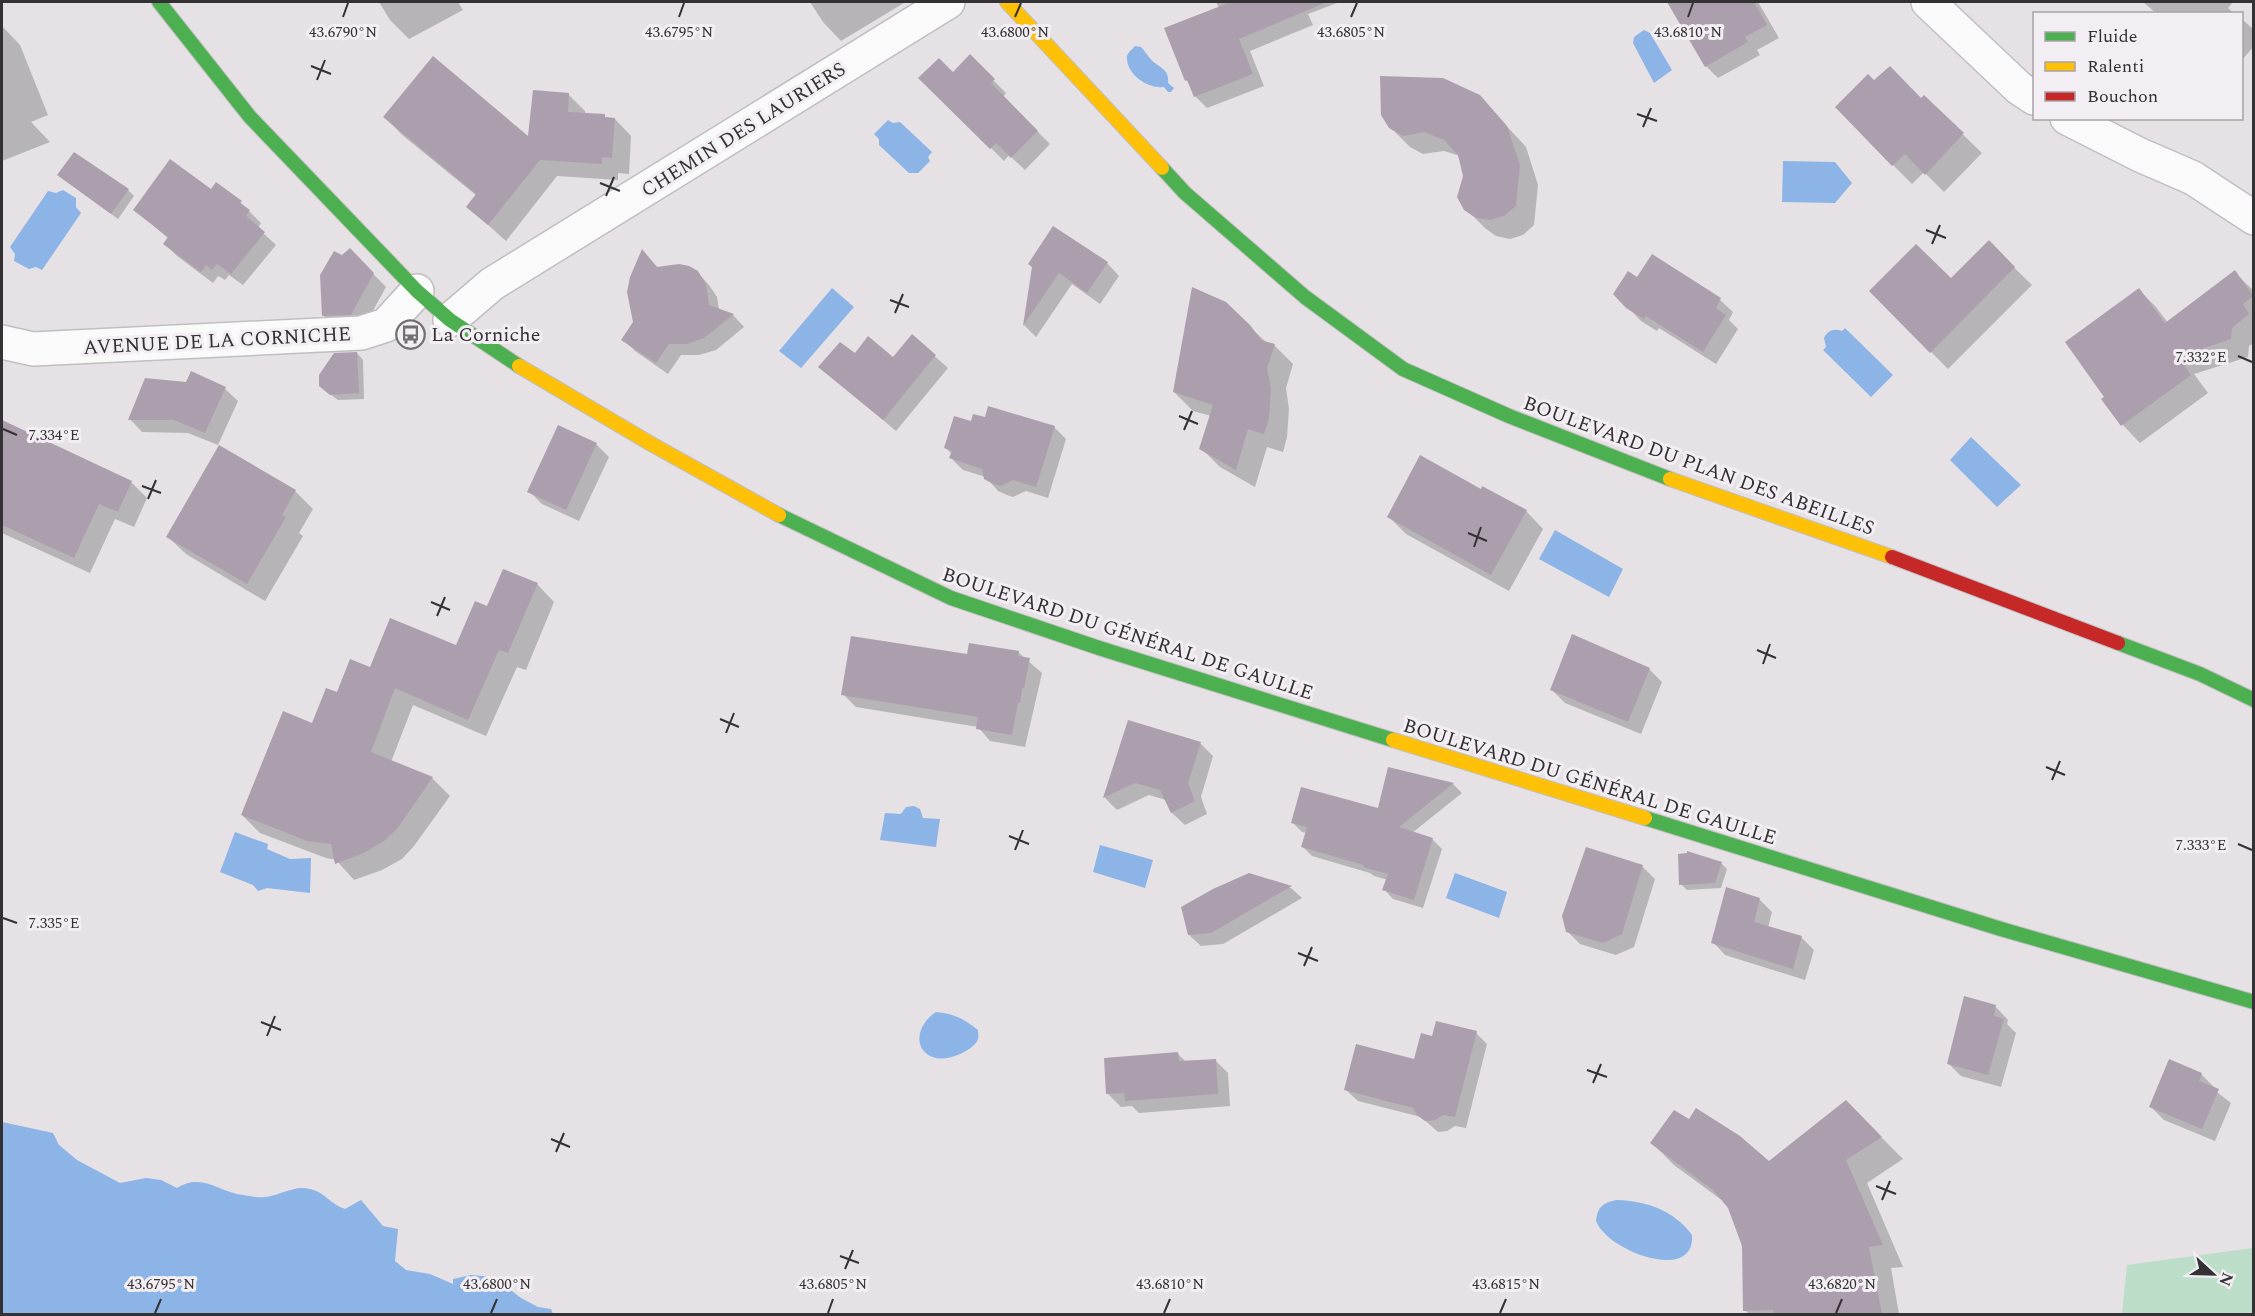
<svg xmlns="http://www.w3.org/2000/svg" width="2255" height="1316" viewBox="0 0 2255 1316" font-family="Spectral,serif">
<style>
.green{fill:#bcddc7}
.water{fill:#8cb4e6}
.shadow{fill:#0003}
.building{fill:#ac9fad}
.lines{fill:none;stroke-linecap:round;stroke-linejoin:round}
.street-casing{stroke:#c1bec1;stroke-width:36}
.fast-casing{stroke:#c1bec1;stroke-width:16}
.slow-casing{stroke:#c1bec1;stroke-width:16}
.jam-casing{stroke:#c1bec1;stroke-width:16}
.street{stroke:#fbfafb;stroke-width:33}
.fast{stroke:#4caf50;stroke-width:14}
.slow{stroke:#ffc107;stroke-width:14}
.jam{stroke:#c62828;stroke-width:14}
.ticks{fill:none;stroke:#333133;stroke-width:2}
.labels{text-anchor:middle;stroke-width:6;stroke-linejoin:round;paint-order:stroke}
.street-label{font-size:20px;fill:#333133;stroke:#f3eef3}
.poi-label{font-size:20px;fill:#333133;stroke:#f3eef3;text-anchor:start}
.ticks-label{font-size:15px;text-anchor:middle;fill:#333133;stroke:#f3eef3;stroke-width:6;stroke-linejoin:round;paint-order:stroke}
</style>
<rect width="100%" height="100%" fill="#e5e1e5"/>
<path class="green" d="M2253,1248V1314H2122L2127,1265Z"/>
<path class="water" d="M1644,30L1650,33L1672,70L1654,83L1633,43L1634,37Z
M1135,46L1141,47C1146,52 1150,60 1155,63C1164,70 1169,71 1168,83L1174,88L1171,92H1168L1164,87C1149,89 1128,76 1127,59C1126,53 1132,50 1135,46Z
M888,120L893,123L900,122L932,152L928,157L930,161L918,173H909L879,145V139L874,134Z
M1783,161L1835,162L1852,183L1835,203L1782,202Z
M63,190L76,198V207L81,213L42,270L36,267L29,269L14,261L15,254L10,247L48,191L56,193Z
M832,288L854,307L801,368L779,351Z
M1845,328L1893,375L1871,397L1823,350L1826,347L1824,338C1828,330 1834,328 1842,331Z
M1971,437L2021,485L1997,507L1950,460Z
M1555,530L1623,569L1609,597L1539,559Z
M914,806L920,809L923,818L940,819L936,847L880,840L885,813L901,814L906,807Z
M235,832L268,844L267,849L290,859L311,858L310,893L267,888L258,891L253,885L220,872Z
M1100,845L1153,860L1145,888L1093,872Z
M1455,873L1507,892L1499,918L1446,898Z
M936,1012C953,1013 964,1019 978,1030C978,1034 979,1036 978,1039C974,1051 947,1061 936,1058C910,1051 918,1023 936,1012Z
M2,1122L53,1133L59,1145L77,1160L120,1183L146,1178L161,1180L177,1188C203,1172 220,1193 243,1195C250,1196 259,1198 266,1197C282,1195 294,1185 310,1189C325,1192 331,1205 345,1209L361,1200L383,1226L398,1229L395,1261L406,1270L430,1274L453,1284V1279L471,1275L494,1277L521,1298L538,1307L551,1309L553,1314H2Z
M1617,1200C1646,1201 1674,1210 1692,1235C1695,1284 1607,1251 1596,1221C1598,1207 1602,1203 1617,1200Z"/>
<path class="shadow" d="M379,2H458L463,10L409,39L390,20Z
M810,2H903L904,3L841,41L823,22Z
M1216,2H1336L1337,3L1308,14L1313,25L1250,51L1264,86L1207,108L1195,96L1191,84L1186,80L1219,8Z
M1674,2H1758L1779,38L1757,50L1760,55L1718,78L1706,66L1670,4Z
M2143,2H2233L2228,8L2235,14H2157Z
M2242,19L2254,30V46L2242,60Z
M2,26L20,45L48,115L31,122L50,142L2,161Z
M970,57L1006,93L1003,97L1050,144L1025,170L1009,155L1004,161L921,78L953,74Z
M1874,82L1921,100L1924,97L1982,153L1944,192L1924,172L1912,184L1893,165Z
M569,95L585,111V115L604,116L607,118L615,119L631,136L629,174L618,173V180L557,176L506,241L468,207L477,196L401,134L385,117L530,138Z
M1479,96L1526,147L1538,185L1534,225L1523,235L1510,239L1496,236L1485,228L1466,209L1465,177L1460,156L1444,151L1423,154L1410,147L1390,127Z
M65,180L128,190L134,196L118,219Z
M216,184L241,203L261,223L258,228L276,245L243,285L229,275L225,280L218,276L213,283L177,256L165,244L169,239L135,210L211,191Z
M1989,243L2032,285L1948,369L1871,291L1951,281Z
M350,250L386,287L364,327L336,328L323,315Z
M643,252L659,269L697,272L709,285L717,297L719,310L733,315L744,327L716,350L699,355H681L668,374L635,351L623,339L635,322Z
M1652,256L1720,300L1733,312L1729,320L1738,329L1716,364L1659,328L1657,331L1641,321L1615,294L1637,279Z
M1107,263L1119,276L1100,304L1072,284L1036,337L1024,325L1034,268Z
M2234,272L2254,291V343L2249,346L2248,357L2194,374L2208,393L2140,443L2123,425L2103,400L2106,397L2139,290L2156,307L2168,323Z
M1249,326L1267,343L1274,345L1293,364L1286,388L1289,409L1287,437L1283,452L1267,447L1255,487L1220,467L1201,448L1211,416L1193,411L1174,392Z
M912,336L948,368L896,431L820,367L855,356L893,359Z
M357,353L363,360L364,399L338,400L327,392Z
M225,389L238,401L218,445L188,433L142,432L130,419Z
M2,422L131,482L147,498L134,527L115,519L90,573L2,533Z
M972,423L1054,427L1066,439L1048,498L1026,491L1013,497L1007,495L998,491L986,477L963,470L951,458L952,454L946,448Z
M596,444L609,457L579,521L542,504L529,491Z
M295,491L313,509L299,533L303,536L265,601L186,554L168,537Z
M1526,511L1543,529L1509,591L1406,534L1389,517Z
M537,584L554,602L526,670L517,667L486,736L413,705L391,762L432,778L450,796L414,846L402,859L382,870L354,880L336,860L326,858L260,833L242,815L338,694L370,669L457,647L488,608Z
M1018,652L1042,673L1025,747L990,741L978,727L856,707L843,694Z
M1649,669L1662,682L1641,734L1565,703L1552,690Z
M1129,721L1201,744L1213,756L1201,797L1207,814L1185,825L1172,813L1166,800L1149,795L1117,810L1105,798Z
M1389,769L1453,784L1462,793L1412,833L1432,839L1442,849L1423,908L1393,899L1384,889L1388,880L1374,876L1370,873L1312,856L1303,847L1307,833L1302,832L1292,822L1379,810Z
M1587,849L1643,867L1655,879L1634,947L1616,955L1580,944L1567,931Z
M1721,863L1727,869L1721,888L1687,890L1681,884Z
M1249,875L1291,888L1302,898L1223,944L1201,946L1189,935Z
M1759,899L1772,912L1768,928L1802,938L1814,950L1805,980L1725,955L1713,942Z
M1996,1007L2008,1020L2007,1024L2016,1033L2001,1087L1961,1076L1948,1063Z
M1476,1033L1487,1044L1466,1128L1455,1126L1447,1131L1438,1132L1421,1117L1358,1101L1346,1090L1415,1060L1434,1038Z
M1178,1054L1186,1062L1215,1060L1228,1073L1230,1106L1139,1113L1132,1106L1121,1107L1108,1094Z
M2201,1074L2214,1087L2213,1089L2231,1103L2215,1141L2164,1120L2151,1107Z
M1846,1102L1903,1159L1867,1183L1903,1267L1891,1268L1899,1314H1749L1745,1310L1744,1246L1727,1204L1674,1165L1652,1143L1769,1163Z"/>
<path class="building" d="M1231,2H1327L1239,39L1253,74L1194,97L1187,80L1185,81L1164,28Z
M1667,2H1754L1767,25L1745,37L1748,42L1705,67Z
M970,54L995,79L991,83L1038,131L1011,158L996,143L990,149L918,78L939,58L953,72Z
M433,56L528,136L533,90L569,93L568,112L605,114V117L615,118L612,158L602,157V164L540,160L488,225L466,207L476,194L383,117Z
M1890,66L1921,98L1924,95L1964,133L1925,175L1905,154L1892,166L1835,107L1868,74L1874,80Z
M1380,76L1443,78L1480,95L1507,126L1520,165L1516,206L1504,216L1490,220L1476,218L1464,210L1457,197L1463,176L1458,155L1444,140L1424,132L1403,136L1389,128L1381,115Z
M74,152L129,189L111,214L57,175Z
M170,159L211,189L216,182L242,201L240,203L250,210L246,216L265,232L231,274L217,264L212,270L206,265L201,272L163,244L168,237L133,210Z
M1053,226L1108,262L1087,293L1059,273L1023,326L1032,267L1028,264Z
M1989,240L2015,267L1930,353L1869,291L1916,244L1951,278Z
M350,248L374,273L351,315L322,316L320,275L334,251L342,255Z
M642,249L657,267L679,264L689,266L698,271L706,284L709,305L734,314L704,338L687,344H669L656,363L621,340L633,322L627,292L630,277Z
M1652,254L1721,298L1716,308L1726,315L1703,352L1646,316L1644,319L1626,308L1613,294L1628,271L1637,277Z
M2235,270L2253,296L2243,304L2249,314L2232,328L2231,339L2178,357L2191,375L2121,426L2101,399L2104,397L2065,342L2139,288L2165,323Z
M1192,287L1226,302L1250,325L1261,340L1275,344L1267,368L1271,389L1269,418L1264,434L1248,429L1236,470L1199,449L1213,405L1173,392Z
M912,334L936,355L883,420L818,367L840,342L855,353L868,336L893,357Z
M357,352L359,393L330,395L319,386V375L334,353Z
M191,371L226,387L205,433L174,420H128L145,378L186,382Z
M988,406L1055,426L1036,487L1013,480L1001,486L993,484L984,479L982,469L949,458L952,451L944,448L954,416L971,421L973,414L985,417Z
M2,420L132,481L118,512L99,504L74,558L2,525Z
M558,425L597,443L566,510L527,492Z
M219,445L296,490L282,515L286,517L247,584L166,537Z
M1420,455L1481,489L1482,486L1527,510L1491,575L1387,517Z
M503,569L538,583L508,653L499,650L468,720L395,688L371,752L433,777L397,829L384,841L364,853L335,864L331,844L307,841L241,815L283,711L312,723L326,688L337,692L350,659L370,667L390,618L456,645L475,601L487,606Z
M1572,634L1650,668L1628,722L1550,690Z
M851,636L967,654L969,643L1019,651L1018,656L1030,658L1024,688H1022L1020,703H1018L1012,735L976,729L978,717L841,695Z
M1128,720L1201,742L1188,783L1195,801L1171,813L1160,790L1135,783L1103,798Z
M1388,767L1454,783L1399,827L1433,838L1414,900L1382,890L1388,874L1363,867L1364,865L1301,847L1307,827L1291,823L1301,787L1378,808Z
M1586,847L1643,865L1622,934L1603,943L1566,932L1562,916Z
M1687,851L1722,862L1715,883L1679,885L1678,854L1687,853Z
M1249,873L1292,886L1211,933L1188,935L1181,907L1213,889Z
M1726,887L1760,898L1754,922L1802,936L1793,969L1711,943Z
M1964,996L1996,1005L1994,1016L2004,1019L1988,1075L1947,1064Z
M1436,1021L1477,1031L1455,1117L1443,1115L1435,1120L1425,1121L1417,1115L1413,1108L1344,1090L1356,1044L1414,1059L1421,1033L1432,1036Z
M1178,1052L1179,1061L1216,1059L1218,1094L1125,1101L1124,1093L1106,1094L1104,1058Z
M2169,1059L2202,1073L2199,1081L2219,1089L2202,1129L2149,1107Z
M1846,1100L1882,1137L1846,1160L1883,1245L1869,1247L1882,1314H1773V1310L1743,1311L1742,1246L1728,1208L1714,1191L1650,1143L1674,1110L1689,1119L1696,1108L1740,1136L1769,1161Z"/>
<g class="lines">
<defs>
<path id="street" d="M1928,2L2019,88L2034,98
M2067,118L2140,155L2193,178L2254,218
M450,320L492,284L948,2
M2,342L33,349L361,333L386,325L417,291"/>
<path id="fast" d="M159,2L250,117L417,291L450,320L519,366
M1162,168L1185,193L1305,297L1403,369L1509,416L1670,479
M779,515L951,598L1099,648L1393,740
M2118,643L2200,674L2254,700
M1645,818L2001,929L2254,1002"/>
<path id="slow" d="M1007,2L1162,168
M519,366L653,445L779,515
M1670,479L1892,557
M1393,740L1645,818"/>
<path id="jam" d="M1892,557L2118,643"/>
</defs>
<use href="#street" class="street-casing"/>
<use href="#fast" class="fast-casing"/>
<use href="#slow" class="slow-casing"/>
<use href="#jam" class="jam-casing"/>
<use href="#street" class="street"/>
<use href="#fast" class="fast"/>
<use href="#slow" class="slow"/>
<use href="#jam" class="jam"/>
</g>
<path class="ticks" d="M343,17L348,3M679,17L684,3M1015,17L1021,3M1351,17L1357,3M1688,17L1693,3M311,66L331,74M317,80L325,60M1637,114L1657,121M1643,127L1651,108M600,183L620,191M606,196L614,177M1926,230L1946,238M1932,244L1940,225M890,300L909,307M895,313L903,294M2238,356L2252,362M1179,416L1198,424M3,429L17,435M1184,430L1192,411M142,486L161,493M148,499L156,480M1468,533L1487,541M1474,547L1481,527M431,602L450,610M437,616L445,597M1757,650L1776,658M1763,664L1770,644M720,719L739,727M726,733L734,713M2046,767L2065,775M2052,780L2060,761M1009,836L1029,844M2238,844L2252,850M1015,850L1023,830M3,918L17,923M1298,953L1318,961M1304,966L1312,947M261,1022L281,1030M267,1036L275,1016M1587,1070L1607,1077M1593,1083L1601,1064M551,1139L570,1147M556,1152L564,1133M1876,1186L1896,1194M1882,1200L1890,1181M840,1256L859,1263M845,1269L853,1250M155,1313L161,1299M491,1313L497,1299M828,1313L833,1299M1164,1313L1170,1299M1500,1313L1506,1299M1836,1313L1842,1299"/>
<defs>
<symbol id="bus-ring" viewBox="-11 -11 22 22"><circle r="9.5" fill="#f3eef3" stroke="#716f71" stroke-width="1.5"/><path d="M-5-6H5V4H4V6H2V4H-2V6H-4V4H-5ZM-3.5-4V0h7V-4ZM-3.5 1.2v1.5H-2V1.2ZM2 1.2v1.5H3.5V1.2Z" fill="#716f71"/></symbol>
</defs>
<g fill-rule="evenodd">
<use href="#bus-ring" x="394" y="318" width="33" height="33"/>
</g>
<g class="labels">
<g class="street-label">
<text transform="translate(743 129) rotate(-32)" y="7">CHEMIN DES LAURIERS</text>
<text transform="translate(217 340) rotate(-3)" y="7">AVENUE DE LA CORNICHE</text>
<text transform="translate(1699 465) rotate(20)" y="7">BOULEVARD DU PLAN DES ABEILLES</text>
<text transform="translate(1128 633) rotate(18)" y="7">BOULEVARD DU GÉNÉRAL DE GAULLE</text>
<text transform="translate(1590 781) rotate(17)" y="7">BOULEVARD DU GÉNÉRAL DE GAULLE</text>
</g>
<g class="poi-label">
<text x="431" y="341">La Corniche</text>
</g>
</g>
<g class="ticks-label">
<text x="343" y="37">43.6790°N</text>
<text x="679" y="37">43.6795°N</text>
<text x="1015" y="37">43.6800°N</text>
<text x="1351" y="37">43.6805°N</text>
<text x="1688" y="37">43.6810°N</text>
<text x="2201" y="362">7.332°E</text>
<text x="54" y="440">7.334°E</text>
<text x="2201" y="850">7.333°E</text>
<text x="54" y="928">7.335°E</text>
<text x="161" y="1289">43.6795°N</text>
<text x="497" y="1289">43.6800°N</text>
<text x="833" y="1289">43.6805°N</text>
<text x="1170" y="1289">43.6810°N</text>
<text x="1506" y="1289">43.6815°N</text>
<text x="1842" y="1289">43.6820°N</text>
</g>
<rect width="2255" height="1316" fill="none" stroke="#333133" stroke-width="6"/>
<rect x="2033" y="12" width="210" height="108" fill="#f3eef3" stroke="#a6a2a6" stroke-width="1.5"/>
<rect x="2045" y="32" width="30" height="9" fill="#4caf50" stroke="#a6a2a6" stroke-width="1.5"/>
<text x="2087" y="42" font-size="18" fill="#333133">Fluide</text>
<rect x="2045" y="62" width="30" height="9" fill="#ffc107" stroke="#a6a2a6" stroke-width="1.5"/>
<text x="2087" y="72" font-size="18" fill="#333133">Ralenti</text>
<rect x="2045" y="92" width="30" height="9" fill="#c62828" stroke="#a6a2a6" stroke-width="1.5"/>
<text x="2087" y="102" font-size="18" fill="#333133">Bouchon</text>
<g transform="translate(2213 1274) rotate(112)" stroke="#f3eef3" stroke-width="4.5" paint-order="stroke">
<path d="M0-4.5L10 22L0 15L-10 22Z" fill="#333133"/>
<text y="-9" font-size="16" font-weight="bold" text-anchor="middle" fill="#333133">N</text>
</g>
</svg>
